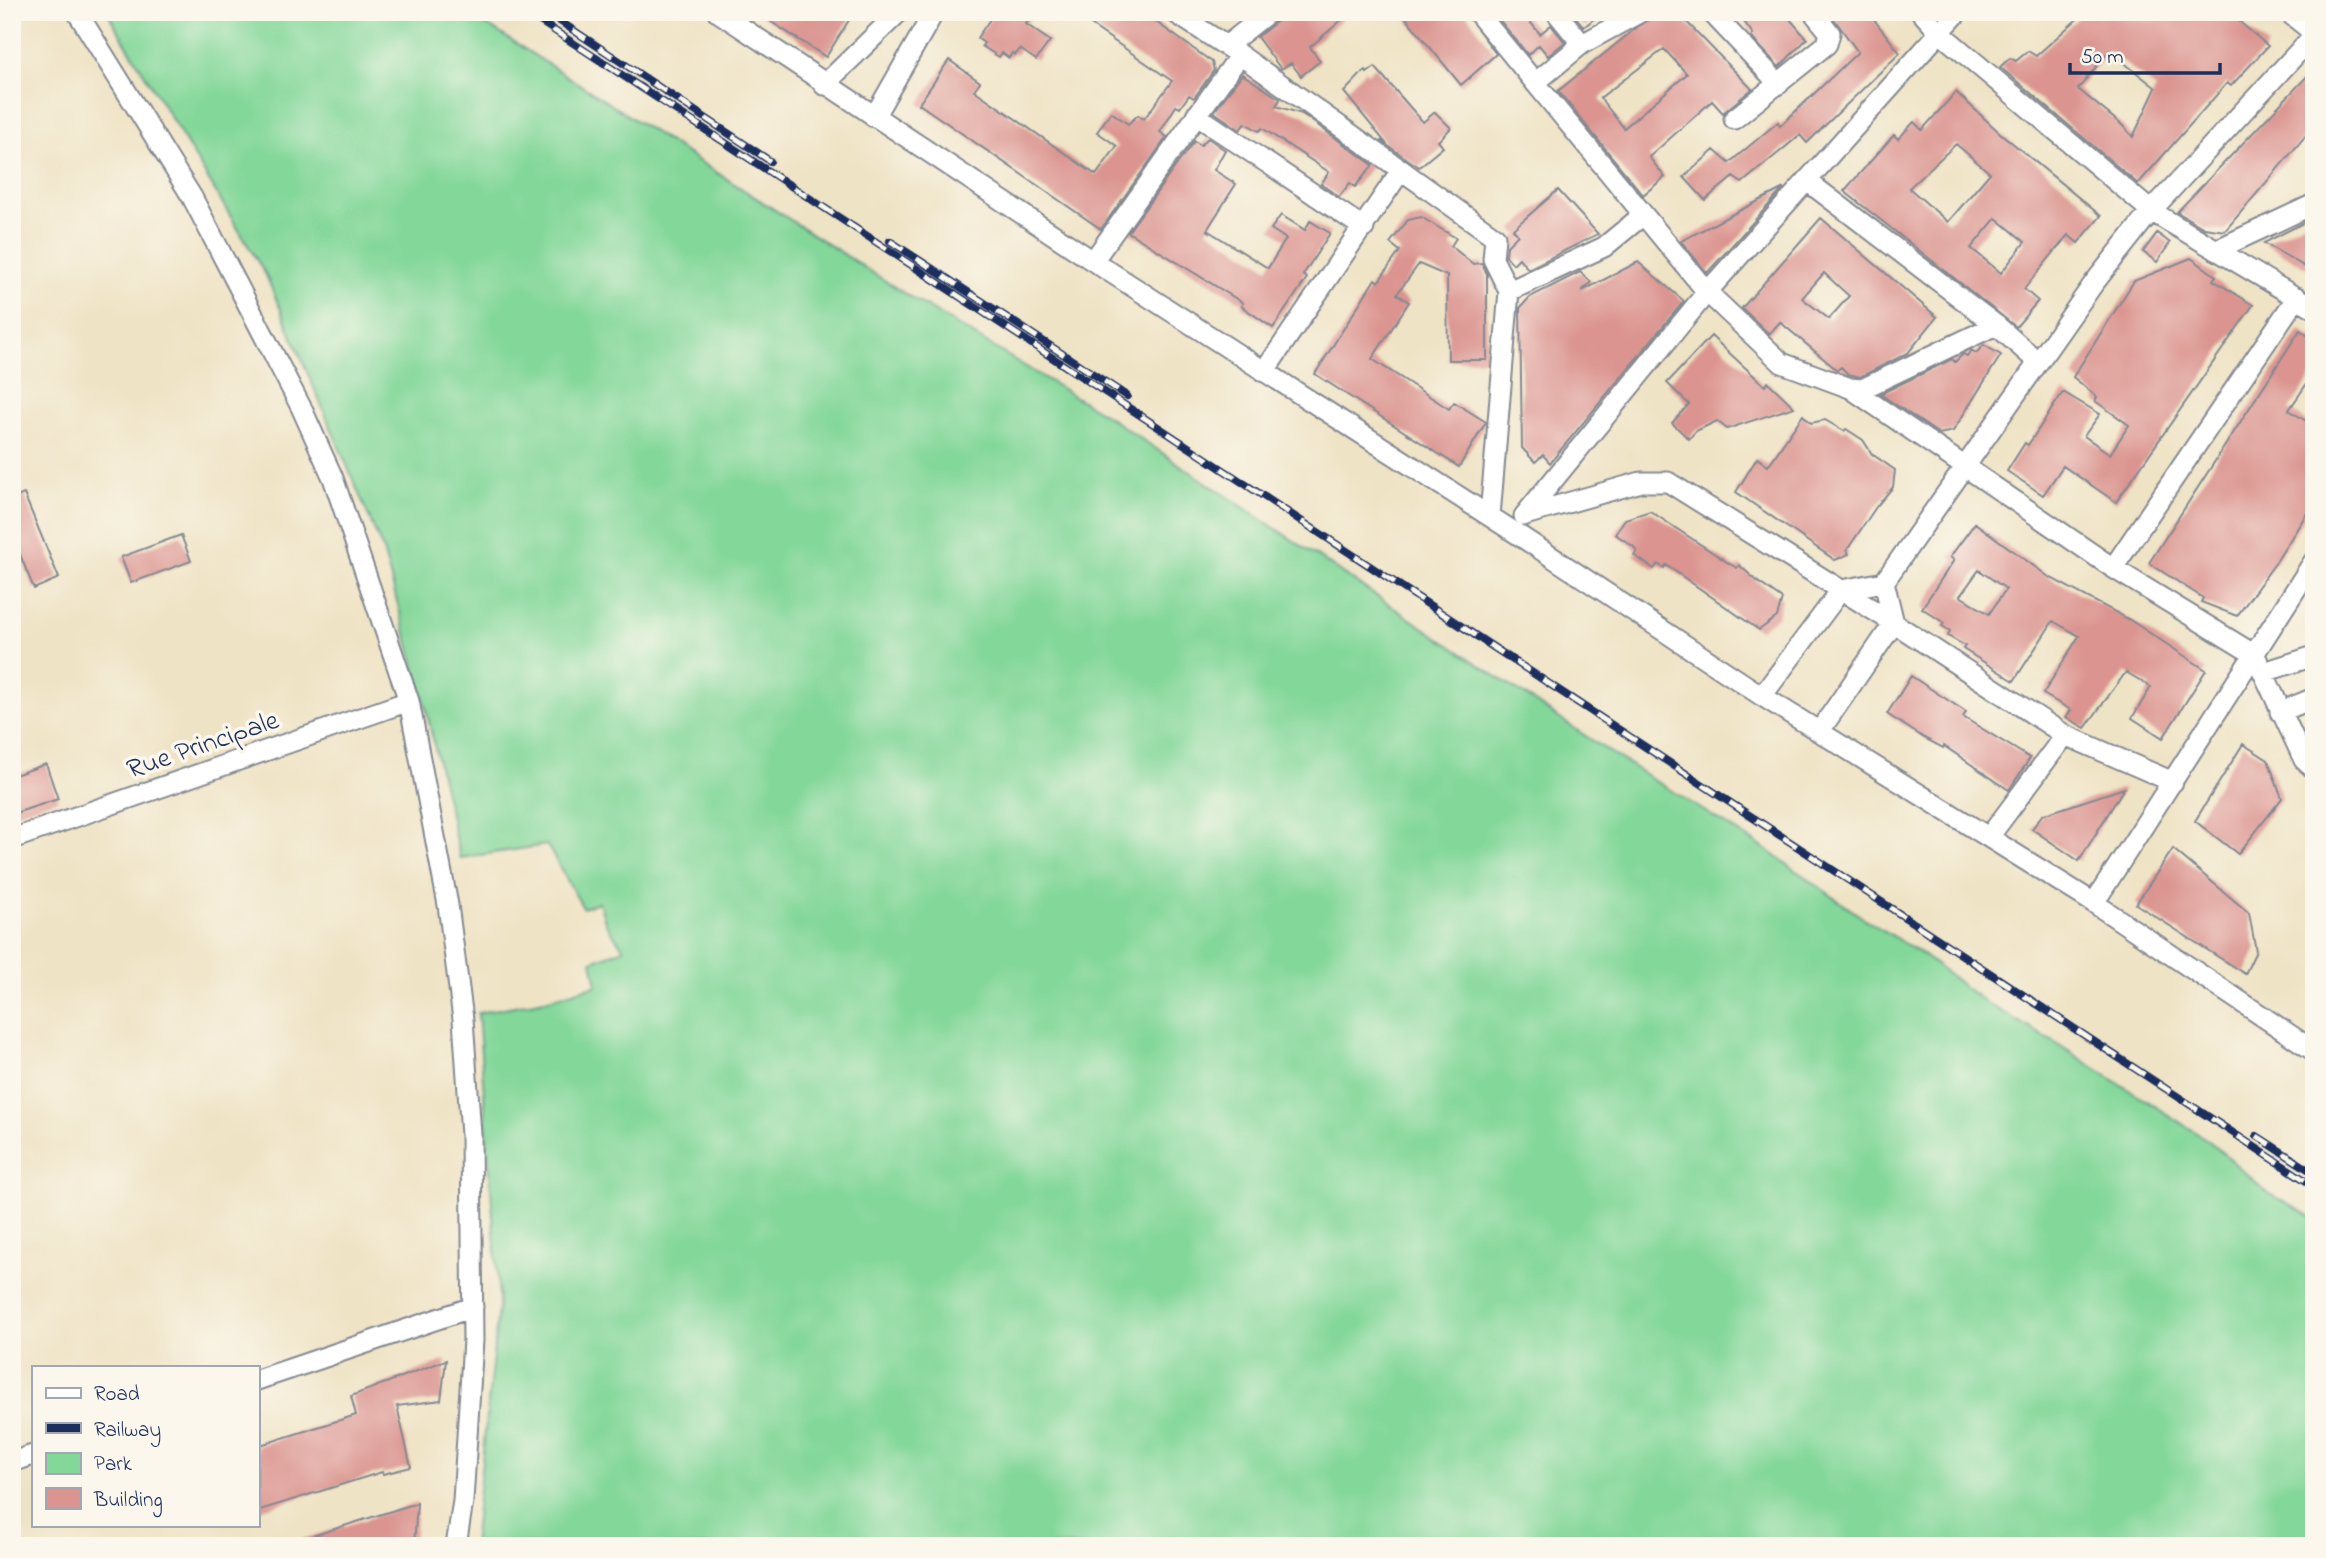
<svg xmlns="http://www.w3.org/2000/svg" width="2326" height="1558" viewBox="0 0 2326 1558" font-family="'Indie Flower',sans-serif">
<style>
.green{fill:#82d799;stroke:#4e837c;stroke-width:2}
.building{fill:#db9490;fill-rule:evenodd}
.lines{fill:none;stroke-linecap:round;stroke-linejoin:round}
.minor-casing{stroke:#858992;stroke-width:23}
.minor{stroke:#fff;stroke-width:19}
.rail-casing{stroke:#1b2f5e;stroke-width:8}
.rail{stroke:#fbf7ec;stroke-width:5;stroke-dasharray:16;stroke-linecap:butt}
.labels{text-anchor:middle;stroke-width:7;stroke-linejoin:round;paint-order:stroke}
.street-label{font-size:28px;fill:#1b2f5e;stroke:#fbf7ec}
</style>
<rect width="100%" height="100%" fill="#fbf7ec"/>
<filter id="ink" filterUnits="userSpaceOnUse"><feTurbulence type="fractalNoise" baseFrequency=".0143" numOctaves="2"/><feDisplacementMap in="SourceGraphic" scale="14" xChannelSelector="R" yChannelSelector="G"/><feConvolveMatrix kernelMatrix="1 2 1 2 8 2 1 2 1" color-interpolation-filters="sRGB"/></filter>
<filter id="wash" filterUnits="userSpaceOnUse"><feTurbulence type="fractalNoise" baseFrequency=".00686" numOctaves="4" result="noise"/><feDisplacementMap in="SourceGraphic" scale="28" xChannelSelector="R" yChannelSelector="G"/><feGaussianBlur stdDeviation="1.57" result="paint"/><feColorMatrix in="noise" values="0 0 0 0 0 0 0 0 0 0 0 0 0 0 0 0 0 1.4 0 .05"/><feComposite in="paint" operator="in"/></filter>
<g filter="url(#wash)">
<rect width="100%" height="100%" fill="#efe3c5"/>
<path class="green" d="M107,12H467L904,293L1107,416L1611,753L1770,852L1863,918L1920,953L1983,1001L2059,1045L2209,1141L2267,1192L2314,1218V1546H473L499,1299L478,1013L545,1000L597,985L592,961L624,949L606,924L599,902L583,908L547,845L460,858L423,696L383,550L266,275Z"/>
<g id="blocks">
<path class="building" d="M756,12H854L826,57Z
M995,12H1035L1026,24L1050,41L1036,60L1020,49L1015,55L1012,53L1009,58L1002,53L999,57L982,46L984,43L977,38Z
M1072,12H1142L1212,62L1214,70L1194,98L1189,95L1180,108L1176,106L1160,132L1167,137L1101,229L919,104L949,60L980,82L974,90L1096,175L1117,146L1097,132L1111,112L1128,124L1138,115L1144,119L1172,81Z
M1281,12H1351L1310,47L1320,61L1301,76L1291,63L1281,69L1257,37L1277,21Z
M1401,12H1465L1496,54L1461,85Z
M1493,12H1522L1540,34L1551,25L1565,42L1548,56L1539,45L1528,55Z
M1572,12H1602L1584,27Z
M1656,12H1677L1752,89L1723,113L1712,101L1649,157L1665,177L1643,195L1558,91ZM1664,49L1687,74L1624,128L1600,98Z
M1737,12H1784L1807,39L1779,67L1751,37L1753,34Z
M1829,12H1868L1900,53L1807,143L1800,135L1742,183L1733,177L1705,200L1684,177L1714,150L1729,163L1778,122L1780,126L1858,52Z
M2085,12H2228L2268,46L2231,86L2227,83L2138,184L2000,67L2010,58L2016,61L2028,51L2036,56ZM2109,51L2156,88L2133,137L2122,125L2078,89Z
M1375,67L1423,122L1435,112L1451,128L1438,141L1443,147L1419,167L1381,141L1385,142L1344,92L1365,70L1367,73Z
M2314,69V126L2225,231L2204,228L2177,212Z
M1242,74L1280,99L1276,106L1302,114L1373,165L1355,187L1350,183L1339,197L1321,184L1329,172L1262,128L1259,131L1245,123L1240,130L1214,112Z
M1956,92L1999,132L2101,216L2078,243L2068,235L2024,289L2038,301L2016,327L1844,191L1894,135L1898,139L1914,122L1922,130ZM1956,144L1990,173L1948,222L1909,188ZM1996,218L2025,242L2001,273L1971,248Z
M1208,138L1225,150L1214,170L1236,184L1207,230L1268,268L1286,239L1271,229L1281,215L1305,230L1310,221L1330,233L1303,275L1307,278L1273,328L1241,306L1243,303L1128,232L1194,141L1201,145Z
M1784,188L1707,273L1681,241L1731,215Z
M1558,190L1598,234L1528,269L1519,258L1513,264L1506,256L1507,246L1518,235L1513,229Z
M1421,217L1456,238L1451,246L1473,264L1482,263L1487,274V360H1448L1447,276L1419,264L1397,294L1409,302L1372,359L1449,409L1454,402L1486,422L1459,467L1315,374L1375,279L1378,282L1400,251L1390,243L1408,220Z
M1821,218L1937,317L1908,353L1860,377L1848,374L1841,367L1837,370L1780,322L1769,334L1742,308ZM1824,273L1849,296L1829,319L1802,298Z
M2311,219L2314,221V272L2264,243Z
M2157,233L2170,243L2157,262L2143,252Z
M2191,258L2216,276L2213,280L2253,305L2116,502L2063,466L2043,495L2007,471L2025,443L2028,445L2063,392L2100,414L2084,436L2110,454L2129,425L2095,401L2097,397L2073,377L2134,281Z
M1638,262L1684,301L1550,463L1543,455L1535,462L1522,448L1520,308L1530,297L1580,272L1591,282L1582,291Z
M2300,330L2314,340V373L2289,410L2314,426V502L2276,562L2237,616L2201,602L2203,598L2149,563Z
M1711,336L1765,386L1768,382L1794,407L1727,429L1717,421L1696,431L1689,439L1672,423L1689,404L1667,383Z
M1984,345L2001,355L1953,431L1939,434L1880,394L1952,359L1955,362L1963,354L1967,356L1971,350L1976,353Z
M1803,415L1811,423L1825,420L1844,431L1846,429L1863,440L1872,454L1895,470L1893,487L1876,507L1847,550L1849,554L1835,560L1736,492L1757,458L1768,466Z
M24,494L59,578L34,589L12,535V499Z
M1650,511L1730,564L1737,568L1739,565L1758,582L1782,599L1777,617L1759,630L1666,565L1664,568L1658,564L1654,569L1634,555L1637,551L1633,546L1615,534L1625,519Z
M1975,523L2049,577L2130,620L2206,670L2163,738L2132,718L2151,687L2126,672L2085,728L2066,717L2071,710L2043,694L2079,636L2053,621L2014,681L1963,649L1965,646L1948,636L1950,631L1942,626L1944,623L1922,608L1954,560L1950,557ZM1979,570L2006,589L1989,614L1960,596Z
M181,535L191,561L131,583L121,557Z
M1911,676L1966,712L1963,717L2030,758L2009,790L1944,746L1943,748L1924,738L1887,714Z
M2243,744L2268,760L2282,798L2238,854L2195,821Z
M46,764L58,799L12,814V776Z
M2124,788L2079,861L2032,829L2042,815Z
M2173,849L2249,913L2256,951L2245,974L2136,904Z
M446,1360L441,1400L397,1406L411,1467L383,1474L382,1472L257,1511V1446L356,1415L351,1396Z
M417,1503L414,1546H293V1542Z"/>
</g>
</g>
<g filter="url(#ink)">
<use href="#blocks" fill-opacity="0" stroke="#858992" stroke-width="2"/>
<g class="lines">
<defs>
<path id="minor" d="M77,12L192,197L301,407L333,478L409,701L448,905L463,1019L471,1135L473,1340L463,1501L456,1546
M718,12L1093,261L1511,530L1762,696L2094,903L2314,1051
M1174,12L1240,55L1495,237L1493,259L1509,291L1490,516
M1477,12L1707,292L1782,363L1850,388L2113,568L2255,655L2304,760L2314,769
M1556,12L1582,44
M1711,12L1779,84
M1921,12L1940,33L2151,211L2314,308
M2288,12L2314,33
M1226,46L1269,12
M1535,83L1582,44L1641,12
M824,85L899,12
M1196,115L1364,228
M874,117L934,12
M1734,119L1827,44L1830,33L1813,12
M1807,181L1996,325L2038,362
M2216,250L2314,204
M1093,261L1240,55
M1509,291L1604,247L1643,215
M1264,372L1402,169
M1850,388L1862,389L1996,325
M1525,515L1641,482H1668L1894,623L2065,735L2173,782
M1524,516L1707,292L1958,12
M2113,568L2297,297
M2264,672L2314,656
M1762,696L1841,590L1884,582L2094,283L2151,211L2314,35
M2280,712L2314,698
M1819,732L1894,623L1884,582
M1989,837L2065,735
M12,839L409,701
M2094,903L2314,561
M257,1380L473,1307
M12,1462L33,1455"/>
</defs>
<use href="#minor" class="minor-casing"/>
<use href="#minor" class="minor"/>
<defs>
<path id="rail" d="M526,12L2314,1186
M546,12L770,161
M890,241L1127,396
M2257,1136L2314,1173"/>
</defs>
<use href="#rail" class="rail-casing"/>
<use href="#rail" class="rail"/>
</g>
</g>
<g class="labels">
<g class="street-label">
<text transform="translate(202 743) rotate(-19)" y="10">Rue Principale</text>
</g>
</g>
<rect width="2326" height="1558" fill="none" stroke="#fbf7ec" stroke-width="42"/>
<rect x="32" y="1366" width="228" height="161" fill="#fbf7ec" stroke="#a1a7b3" stroke-width="2"/>
<rect x="46" y="1388" width="35" height="10" fill="#ffffff" stroke="#a1a7b3" stroke-width="2"/>
<text x="94" y="1400" font-size="21" fill="#1b2f5e">Road</text>
<rect x="46" y="1423" width="35" height="10" fill="#1b2f5e" stroke="#a1a7b3" stroke-width="2"/>
<text x="94" y="1436" font-size="21" fill="#1b2f5e">Railway</text>
<rect x="46" y="1453" width="35" height="21" fill="#82d799" stroke="#a1a7b3" stroke-width="2"/>
<text x="94" y="1470" font-size="21" fill="#1b2f5e">Park</text>
<rect x="46" y="1488" width="35" height="21" fill="#db9490" stroke="#a1a7b3" stroke-width="2"/>
<text x="94" y="1506" font-size="21" fill="#1b2f5e">Building</text>
<path d="M2070 63v10h150v-10" fill="none" stroke="#1b2f5e" stroke-width="3.5"/>
<text x="2081" y="63" font-size="21" fill="#1b2f5e" stroke="#fbf7ec" stroke-width="5" paint-order="stroke">50 m</text>
</svg>
